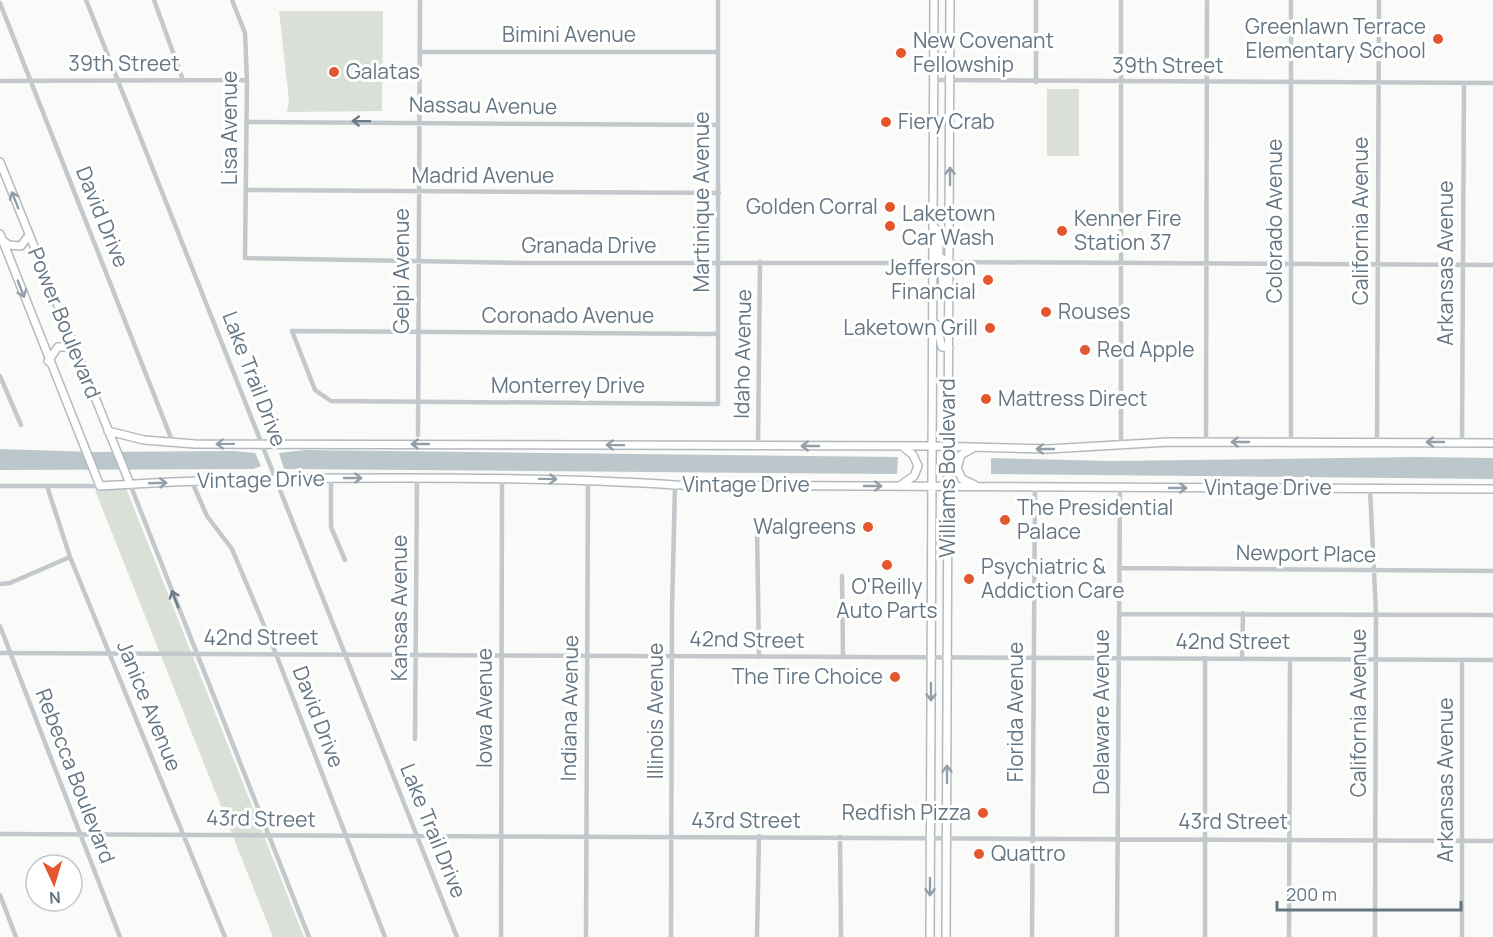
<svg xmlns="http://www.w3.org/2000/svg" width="1493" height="937" viewBox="0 0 1493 937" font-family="Manrope,sans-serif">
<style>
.green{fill:#dadfd7}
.water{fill:#bbc7cb}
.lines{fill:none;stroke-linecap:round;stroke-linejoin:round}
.secondary-casing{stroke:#b3babf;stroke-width:10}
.street{stroke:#c3c8cc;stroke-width:4.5}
.secondary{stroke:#fff;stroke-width:7}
.oneway{stroke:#6a7a87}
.oneway2{stroke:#939fa8}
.poi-dot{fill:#e4572e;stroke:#fff;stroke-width:2}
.labels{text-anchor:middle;stroke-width:6;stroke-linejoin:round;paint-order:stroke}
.poi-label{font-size:21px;fill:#657683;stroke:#fff;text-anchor:start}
.street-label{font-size:21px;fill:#657683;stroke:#fff}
</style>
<rect width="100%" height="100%" fill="#fafaf8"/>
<path class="green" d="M279,11H383L382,111L287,112L289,100Z
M1047,89H1079V156H1047Z
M126,488L304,937H273L95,490Z"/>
<path class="water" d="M0,449L94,452L233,451L255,453L261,466L253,469L0,470Z
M305,450L898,457L897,474L284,469L279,453Z
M1416,457L1493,458V479L991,474V458L1111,461Z"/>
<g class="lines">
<defs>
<path id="secondary" d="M0,162L130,484
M933,225L938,233L939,257L949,262
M0,234L100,486C200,479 301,478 401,478C493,478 584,479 675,485L1493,489
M2,240L9,245L21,246L29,235
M933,263L942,267L943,293L949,298
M936,324L942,347L949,348
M48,361L58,347H67L75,352
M108,431L144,440L195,444L932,446L1048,449L1168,442L1493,443
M973,448L961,455L957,468L962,479L975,485
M901,485L914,476L918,466L913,455L902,446
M930,937L934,0
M946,937L950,0"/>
</defs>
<use href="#secondary" class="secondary-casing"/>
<path class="street" d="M86,0L457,937
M154,0L183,80
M232,0L245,33L247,80L245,258L525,263H933
M718,0C717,135 719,270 718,404L331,401L315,390L292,331L718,334
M1121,0V444
M1291,0V442
M0,3L173,443
M420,52H718
M934,80L1493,83
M0,81L247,80
M1036,82V0
M247,122L718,125
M247,190L719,193
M949,262L1493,265
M0,376L21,425
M418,435L420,0
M1206,442L1207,0
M1377,442L1379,0
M1462,442L1464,83
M758,446L760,262
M331,478V527L345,560
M192,482L207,516L232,549L276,654L385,937
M130,484L309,937
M0,486H100
M47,486L70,557L225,937
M1370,489L1376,614L1375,937
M757,529L759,657
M1119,568L1493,571
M842,576L843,657
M0,584L10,583L70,557
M1119,614L1493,615
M0,626L120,937
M0,653L1493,660
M1242,659L1243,613
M415,739L417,478
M0,834L1493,841
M840,837L841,937
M0,895L16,937
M501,937L502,478
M586,937L588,479
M671,937L672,610L675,485
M757,937L759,836
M1032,937L1035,487
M1117,937L1120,488
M1205,937V658
M1289,937L1290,659
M1462,937V660"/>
<use href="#secondary" class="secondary"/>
</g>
<defs><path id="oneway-shaft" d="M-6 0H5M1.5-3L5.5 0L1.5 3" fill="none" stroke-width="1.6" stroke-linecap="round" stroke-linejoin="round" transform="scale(1.5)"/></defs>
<g class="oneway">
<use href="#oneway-shaft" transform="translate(361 121) rotate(-179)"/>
<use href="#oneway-shaft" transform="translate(175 599) rotate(-111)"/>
</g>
<g class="oneway2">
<use href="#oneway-shaft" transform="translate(950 176) rotate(-90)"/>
<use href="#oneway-shaft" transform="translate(15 200) rotate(-112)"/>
<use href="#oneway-shaft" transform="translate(21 289) rotate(69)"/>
<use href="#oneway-shaft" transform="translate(1240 442) rotate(-180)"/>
<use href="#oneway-shaft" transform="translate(1435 442) rotate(-180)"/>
<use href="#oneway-shaft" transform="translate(225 444) rotate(179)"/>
<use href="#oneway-shaft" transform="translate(420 444) rotate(180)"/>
<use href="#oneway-shaft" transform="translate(615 445) rotate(-179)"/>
<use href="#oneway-shaft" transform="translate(810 446) rotate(-180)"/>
<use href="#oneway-shaft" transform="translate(1045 449) rotate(180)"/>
<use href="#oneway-shaft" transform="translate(353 478)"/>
<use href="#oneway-shaft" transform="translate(548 479) rotate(1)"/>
<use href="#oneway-shaft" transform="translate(158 483) rotate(-2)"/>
<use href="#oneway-shaft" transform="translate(873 486)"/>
<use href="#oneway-shaft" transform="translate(1178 488)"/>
<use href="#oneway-shaft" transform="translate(931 692) rotate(90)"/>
<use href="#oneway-shaft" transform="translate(947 774) rotate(-90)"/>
<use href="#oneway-shaft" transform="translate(930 887) rotate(90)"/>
</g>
<g class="poi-dot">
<circle cx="1438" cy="39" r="6"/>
<circle cx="901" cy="53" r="6"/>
<circle cx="334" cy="72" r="6"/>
<circle cx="886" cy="122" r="6"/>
<circle cx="890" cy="207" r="6"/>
<circle cx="890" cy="226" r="6"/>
<circle cx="1062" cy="231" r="6"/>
<circle cx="988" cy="280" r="6"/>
<circle cx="1046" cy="312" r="6"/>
<circle cx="990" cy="328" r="6"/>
<circle cx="1085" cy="350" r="6"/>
<circle cx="986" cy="399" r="6"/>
<circle cx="1005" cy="520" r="6"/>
<circle cx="868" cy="527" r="6"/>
<circle cx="887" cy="565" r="6"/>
<circle cx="969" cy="579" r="6"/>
<circle cx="895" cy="677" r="6"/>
<circle cx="983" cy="813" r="6"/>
<circle cx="979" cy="854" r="6"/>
</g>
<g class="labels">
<g class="poi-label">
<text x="1426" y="34" text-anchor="end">Greenlawn Terrace<tspan x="1426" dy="24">Elementary School</tspan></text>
<text x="913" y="48">New Covenant<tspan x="913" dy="24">Fellowship</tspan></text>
<text x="346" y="79">Galatas</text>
<text x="898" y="129">Fiery Crab</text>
<text x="878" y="214" text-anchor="end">Golden Corral</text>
<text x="902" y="221">Laketown<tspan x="902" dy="24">Car Wash</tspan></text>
<text x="1074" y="226">Kenner Fire<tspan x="1074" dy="24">Station 37</tspan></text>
<text x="976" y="275" text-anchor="end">Jefferson<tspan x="976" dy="24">Financial</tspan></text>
<text x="1058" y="319">Rouses</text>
<text x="978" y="335" text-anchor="end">Laketown Grill</text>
<text x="1097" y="357">Red Apple</text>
<text x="998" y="406">Mattress Direct</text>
<text x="1017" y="515">The Presidential<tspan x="1017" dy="24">Palace</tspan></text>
<text x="856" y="534" text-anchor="end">Walgreens</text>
<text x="981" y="574">Psychiatric &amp;<tspan x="981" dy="24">Addiction Care</tspan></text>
<text x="887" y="594" text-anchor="middle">O'Reilly<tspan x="887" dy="24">Auto Parts</tspan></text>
<text x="883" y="684" text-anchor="end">The Tire Choice</text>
<text x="971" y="820" text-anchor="end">Redfish Pizza</text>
<text x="991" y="861">Quattro</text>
</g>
<g class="street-label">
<text x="569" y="42">Bimini Avenue</text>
<text x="124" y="71">39th Street</text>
<text x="1168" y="73">39th Street</text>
<text transform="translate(483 106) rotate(1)" y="7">Nassau Avenue</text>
<text transform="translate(230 128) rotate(-90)" y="7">Lisa Avenue</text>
<text x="483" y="183">Madrid Avenue</text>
<text transform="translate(702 202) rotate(-90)" y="7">Martinique Avenue</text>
<text transform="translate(102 217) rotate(68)" y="7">David Drive</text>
<text transform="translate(1275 221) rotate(-90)" y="7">Colorado Avenue</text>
<text transform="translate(1361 221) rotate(-90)" y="7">California Avenue</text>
<text x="589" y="253">Granada Drive</text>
<text transform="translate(1446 263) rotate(-90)" y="7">Arkansas Avenue</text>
<text transform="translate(402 271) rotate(-90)" y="7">Gelpi Avenue</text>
<text x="568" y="323">Coronado Avenue</text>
<text transform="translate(64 323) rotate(68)" y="7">Power Boulevard</text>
<text transform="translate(743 354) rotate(-89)" y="7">Idaho Avenue</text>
<text transform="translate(254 379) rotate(69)" y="7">Lake Trail Drive</text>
<text x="568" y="393">Monterrey Drive</text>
<text transform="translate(948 468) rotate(-90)" y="7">Williams Boulevard</text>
<text transform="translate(261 480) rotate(-1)" y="7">Vintage Drive</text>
<text x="746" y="492">Vintage Drive</text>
<text x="1268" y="495">Vintage Drive</text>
<text transform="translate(1306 554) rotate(1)" y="7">Newport Place</text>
<text transform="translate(400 608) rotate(-90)" y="7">Kansas Avenue</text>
<text x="261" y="645">42nd Street</text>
<text transform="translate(747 640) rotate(1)" y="7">42nd Street</text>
<text x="1233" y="649">42nd Street</text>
<text transform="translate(149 706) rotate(68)" y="7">Janice Avenue</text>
<text transform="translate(485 708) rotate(-90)" y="7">Iowa Avenue</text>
<text transform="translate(570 708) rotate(-89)" y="7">Indiana Avenue</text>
<text transform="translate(656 711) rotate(-90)" y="7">Illinois Avenue</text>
<text transform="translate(1016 712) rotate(-90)" y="7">Florida Avenue</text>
<text transform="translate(1102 712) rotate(-90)" y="7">Delaware Avenue</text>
<text transform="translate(1359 713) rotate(-90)" y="7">California Avenue</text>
<text transform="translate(318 717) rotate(69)" y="7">David Drive</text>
<text transform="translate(75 776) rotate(69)" y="7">Rebecca Boulevard</text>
<text transform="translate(1446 780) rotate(-90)" y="7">Arkansas Avenue</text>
<text transform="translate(261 819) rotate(1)" y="7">43rd Street</text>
<text x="746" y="828">43rd Street</text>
<text x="1233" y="829">43rd Street</text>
<text transform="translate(433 831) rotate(68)" y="7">Lake Trail Drive</text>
</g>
</g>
<g transform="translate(54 883) rotate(176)"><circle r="28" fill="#ffffff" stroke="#c1c8cd" stroke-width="1.5"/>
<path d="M0-4.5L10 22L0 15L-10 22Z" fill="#e4572e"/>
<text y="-9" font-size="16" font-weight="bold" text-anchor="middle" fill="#657683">N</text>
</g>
<path d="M1277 901v9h184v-9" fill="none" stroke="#657683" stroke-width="3"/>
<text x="1286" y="901" font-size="18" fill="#657683" stroke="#ffffff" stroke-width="4.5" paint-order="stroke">200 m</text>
</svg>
